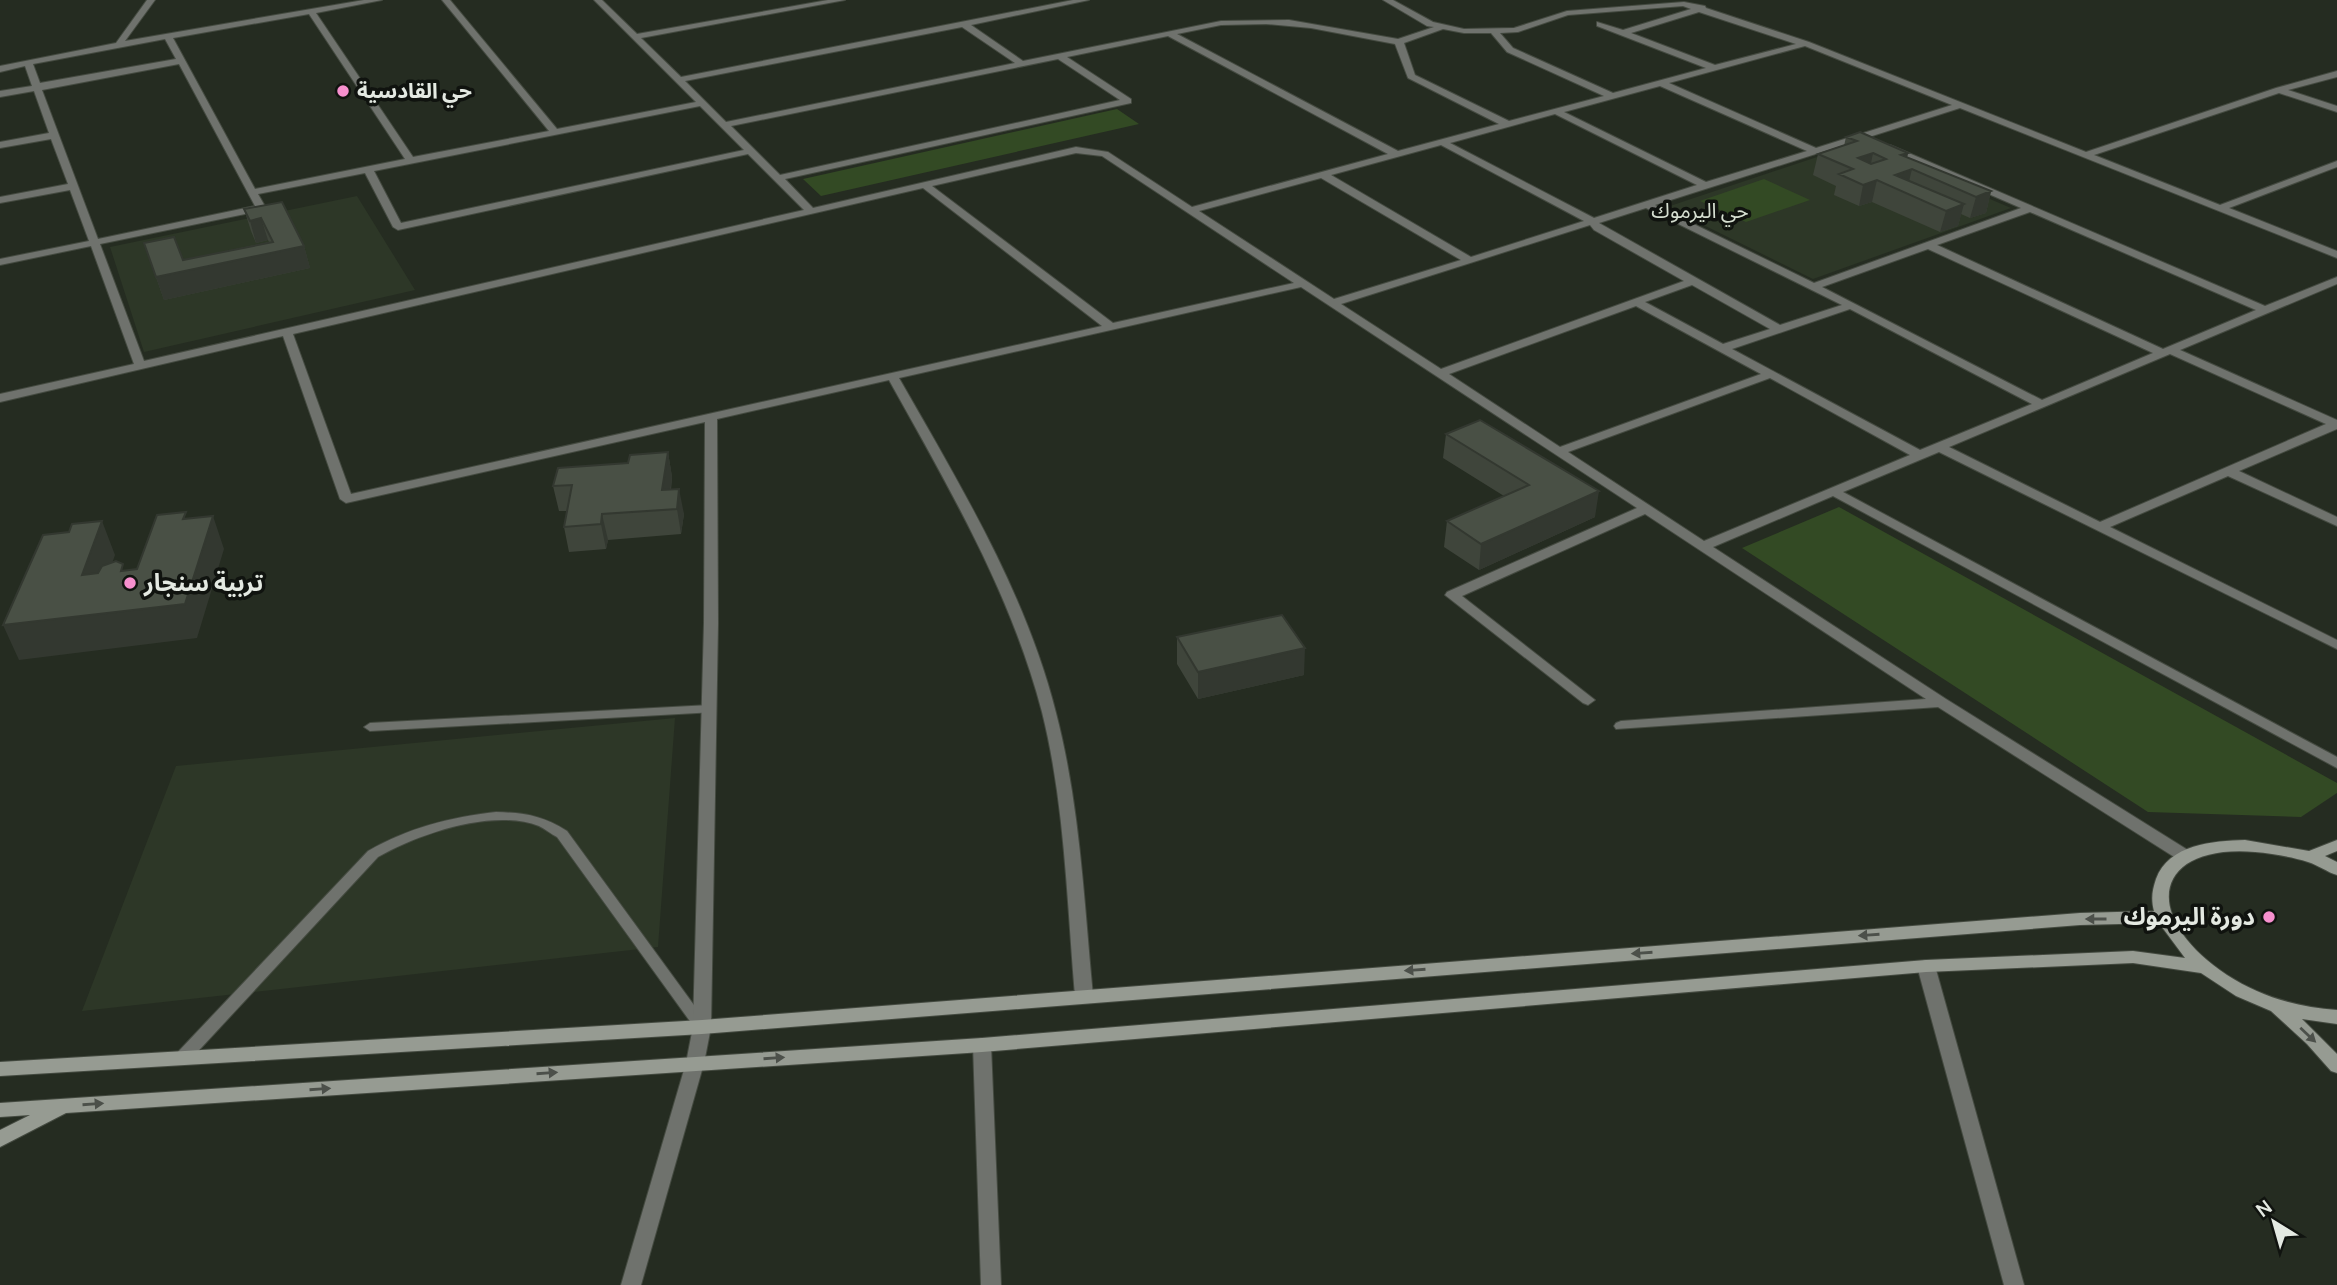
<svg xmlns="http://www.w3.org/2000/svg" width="2337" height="1285" viewBox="0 0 2337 1285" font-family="Manrope,'Noto Sans Arabic',sans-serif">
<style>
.built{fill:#2d3727}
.green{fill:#334a24}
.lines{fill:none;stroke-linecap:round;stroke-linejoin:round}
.lane-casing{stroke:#444a40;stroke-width:2}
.street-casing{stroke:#444a40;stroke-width:2}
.secondary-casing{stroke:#444a40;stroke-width:2}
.lane{fill:#6f726d;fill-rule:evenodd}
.street{fill:#6f726d;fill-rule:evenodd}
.secondary{fill:#969b92;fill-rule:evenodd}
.wall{fill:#3f453b}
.shaded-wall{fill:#333830}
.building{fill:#495045;stroke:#333830;stroke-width:2;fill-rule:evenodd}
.oneway{fill:#4c504a}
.poi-dot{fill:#f790ce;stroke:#10130f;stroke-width:2.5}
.labels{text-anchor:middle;stroke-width:7;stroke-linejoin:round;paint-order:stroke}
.far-poi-label{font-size:21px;font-weight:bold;fill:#e4e9e2;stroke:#10130f;text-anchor:start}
.far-neighbourhood-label{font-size:21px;fill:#d6dfd1;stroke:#10130f}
.poi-label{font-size:24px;font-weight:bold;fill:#e4e9e2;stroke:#10130f;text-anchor:start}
</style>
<rect width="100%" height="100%" fill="#252c21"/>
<path class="built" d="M1859,143L2011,208L1813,279L1667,207Z
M357,196L415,290L144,352L110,247Z
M675,718L658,947L82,1011L176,766Z"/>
<path class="green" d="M1117,109L1139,124L821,196L803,179Z
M1764,179L1810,200L1746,222L1700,201Z
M1839,507L2337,783V793L2301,817L2148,812L1742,548Z"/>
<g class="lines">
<defs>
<path id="lane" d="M710,705L716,709L715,712L370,731L364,727L370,723Z
M496,812C524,813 542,815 567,831L707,1023L710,1027L707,1031L702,1033L697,1031L557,837C551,834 545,829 539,826C492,808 419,834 378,857L189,1061L183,1063L177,1061L175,1057L177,1053L368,851C408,828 450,817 496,812Z"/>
<path id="street" d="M147,0H155L125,41L364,0H382L316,13L413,157L549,131L442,0H450L557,129L696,102L594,0H602L637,34L828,0H845L641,38L681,77L1073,0H1089L971,25L1023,61L1221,21L1289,20L1398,39L1434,27L1427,26L1383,0H1393L1433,22L1464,29L1514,28L1567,11L1684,2L1705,6L1706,8L1809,42L2086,152L2276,88L2337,71V77L2288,90L2337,106V112L2279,93L2094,155L2220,205L2337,161V167L2229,208L2337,251V258L1960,108L1655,205L1814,283L2021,208L1887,150L1885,148L1890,145L2265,306L2337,277V284L2180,350L2337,420V429L2239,471L2337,517V526L2228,476L2110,527L2337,640V649L1939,452L1843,492L2337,757V768L1833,496L1713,547L1946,699L2191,852L2193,856L2191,860H2179L1938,707L1616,729L1614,726L1616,723L1621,721L1926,699L1645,514L1462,596L1595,700L1588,705L1583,703L1445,595L1447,592L1637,508L1301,287L899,378C960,485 1026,593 1056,713C1080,805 1084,902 1093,996L1090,1001L1084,1002L1078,1001L1075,996C1067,902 1065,804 1042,712C1011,593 948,486 889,380L717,419L718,623L711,1027L704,1063L641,1285H621L686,1063L693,1027L704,623L705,422L346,503L340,499L283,336L0,402V394L134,364L91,246L0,265V259L89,241L70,190L0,203V197L68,184L51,139L0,148V142L49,133L34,91L0,97V91L32,86L25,66L0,72V66L116,43ZM1683,6L1691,9L1623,30L1597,22V26L1706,68L1613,93L1513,48L1500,33L1518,32L1568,15ZM1699,12L1796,44L1715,65L1631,33ZM309,14L405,159L255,189L173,38ZM1266,24L1311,28L1395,44L1408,78L1499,124L1398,151L1177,34L1221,25ZM962,27L1015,63L726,122L685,81ZM1443,29L1464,33H1491L1507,52L1604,96L1509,121L1415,75L1404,43ZM1168,36L1388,154L1192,207L1108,152L1076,147L813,208L785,179L1131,103V99L1067,57ZM165,39L176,59L40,83L33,64ZM1805,46L1952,105L1816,148L1669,83ZM1058,59L1120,100L780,175L731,126ZM179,64L255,206L98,239L42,90ZM1660,86L1807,151L1706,182L1564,112ZM700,106L744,150L401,223L374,171ZM1555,114L1697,185L1594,218L1450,143ZM1441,145L1584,221L1471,257L1331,175ZM1076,153L1102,156L1294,283L1113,323L932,186ZM748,154L804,210L144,361L100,244L264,210L266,208L258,194L365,173L393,227L398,230ZM1321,178L1461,260L1334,299L1199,211ZM923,188L1102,326L351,494L293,334ZM1646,208L1842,305L1780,325L1599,223ZM2030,212L2256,310L2163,349L1937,245ZM1590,225L1594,230L1684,281L1441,369L1341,304ZM1928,249L2153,353L2042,400L1822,287ZM1692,285L1770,329L1723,344L1645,302ZM1636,306L1761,374L1560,447L1449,374ZM1850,309L2032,404L1920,450L1732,349ZM2170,354L2326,424L2100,522L1949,447ZM1770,378L1910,455L1704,541L1568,452Z
M1926,960L1932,962L1935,966L2024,1285H2004L1917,966L1920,962Z
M982,1038L988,1040L991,1045L1001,1285H981L973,1045L976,1040Z"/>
<path id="secondary" d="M2245,840L2309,851L2337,840V851L2325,856L2337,862V875C2327,872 2318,865 2308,862C2296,858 2284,856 2272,854C2155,836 2134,913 2227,975C2261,997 2297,1007 2337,1010V1024L2302,1019L2337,1054V1073L2331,1071L2307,1044L2271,1011L2236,996L2201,973L2133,963L1926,972L982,1052L66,1113L0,1147V1130L30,1115L0,1117V1103L982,1038L1926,960L2133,951L2185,958L2159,923L2080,925L702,1034L0,1076V1062L702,1020L2080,913L2154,911C2151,899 2152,891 2156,879C2169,844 2213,841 2245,840Z"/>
</defs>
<use href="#lane" class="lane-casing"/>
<use href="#street" class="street-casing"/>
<use href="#secondary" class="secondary-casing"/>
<use href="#lane" class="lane"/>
<use href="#street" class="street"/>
<use href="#secondary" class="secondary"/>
</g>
<path class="wall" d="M1846,137L1908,153L1907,157L1991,191L1986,213L1970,218L1961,214L1958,226L1940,232L1872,202L1859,206L1834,195L1836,186L1813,175L1818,154L1844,146Z
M244,209L304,246L310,268L164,300L144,243L183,260L269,242L268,240L256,243L251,231Z
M1446,434L1595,517L1479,570L1444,547L1447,521L1504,496L1443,458Z
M668,452L672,477L671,490L684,514L681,534L608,540L606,549L569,552L564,527L567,511H559L553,486Z
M1177,637L1304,675L1198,699L1177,664Z"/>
<path class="shaded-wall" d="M1873,153L1869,174L1858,158Z
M1908,153L1904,172L1912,169L1907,190L1892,187L1901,155Z
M1877,180L1872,202L1859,206L1863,185Z
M1991,191L1986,213L1970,218L1976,197Z
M1964,204L1958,226L1940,232L1946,211Z
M261,218L268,240L256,243L250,221Z
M304,246L310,268L164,300L156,277Z
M668,452L672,477L668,509L662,490Z
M679,489L684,514L681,534L677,509Z
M1599,491L1595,517L1479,570L1481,544Z
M602,514L608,540L606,549L601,524Z
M213,516L224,549L197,638L19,660L3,625L185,604Z
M102,521L115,555L96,609L82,575Z
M1305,648L1304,675L1198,699V672Z"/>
<path class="building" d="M1860,132L1908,153L1901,155L1991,191L1976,197L1912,169L1895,175L1964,204L1946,211L1877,180L1863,185L1839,174L1853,169L1818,154L1857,141L1846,137ZM1873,153L1886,159L1871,164L1858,158Z
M282,202L304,246L156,277L144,243L174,237L183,260L273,242L261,218L250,221L244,209Z
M1480,420L1599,491L1481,544L1447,521L1529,485L1446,434Z
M668,452L662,490L679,489L677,509L602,514L601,524L564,527L572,485L553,486L558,468L628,463L630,455Z
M186,512L183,519L213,516L185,604L3,625L43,535L69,532L72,524L102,521L82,575L98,573L102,566L116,561L123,564L121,571L137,569L157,515Z
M1282,615L1305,648L1198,672L1177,637Z"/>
<defs><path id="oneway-solid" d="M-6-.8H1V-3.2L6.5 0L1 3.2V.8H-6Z" transform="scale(1.75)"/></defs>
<g class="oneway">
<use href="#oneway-solid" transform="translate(2096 919) rotate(180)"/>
<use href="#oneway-solid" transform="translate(1869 935) rotate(176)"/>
<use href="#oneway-solid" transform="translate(1642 953) rotate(176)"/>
<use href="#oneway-solid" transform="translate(1415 970) rotate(176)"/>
<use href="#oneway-solid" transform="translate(2308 1035) rotate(43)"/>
<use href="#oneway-solid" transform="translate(774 1058) rotate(-4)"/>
<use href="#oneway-solid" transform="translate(547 1073) rotate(-4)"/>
<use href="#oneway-solid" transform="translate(320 1089) rotate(-4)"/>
<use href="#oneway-solid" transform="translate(93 1104) rotate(-4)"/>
</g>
<g class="poi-dot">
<circle cx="343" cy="91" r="7"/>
<circle cx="130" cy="583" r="7"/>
<circle cx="2269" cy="917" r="7"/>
</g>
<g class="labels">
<g class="far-poi-label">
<text x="357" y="98">حي القادسية</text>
</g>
<g class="far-neighbourhood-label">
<text x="1700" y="218">حي اليرموك</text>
</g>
<g class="poi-label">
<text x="144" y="591">تربية سنجار</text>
<text x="2255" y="925" text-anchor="end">دورة اليرموك</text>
</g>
</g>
<g transform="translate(2274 1222) rotate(323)" stroke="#10130f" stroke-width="5" paint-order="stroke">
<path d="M0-5L12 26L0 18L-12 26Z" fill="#e4e9e2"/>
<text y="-10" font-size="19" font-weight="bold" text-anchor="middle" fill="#e4e9e2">N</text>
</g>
</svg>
